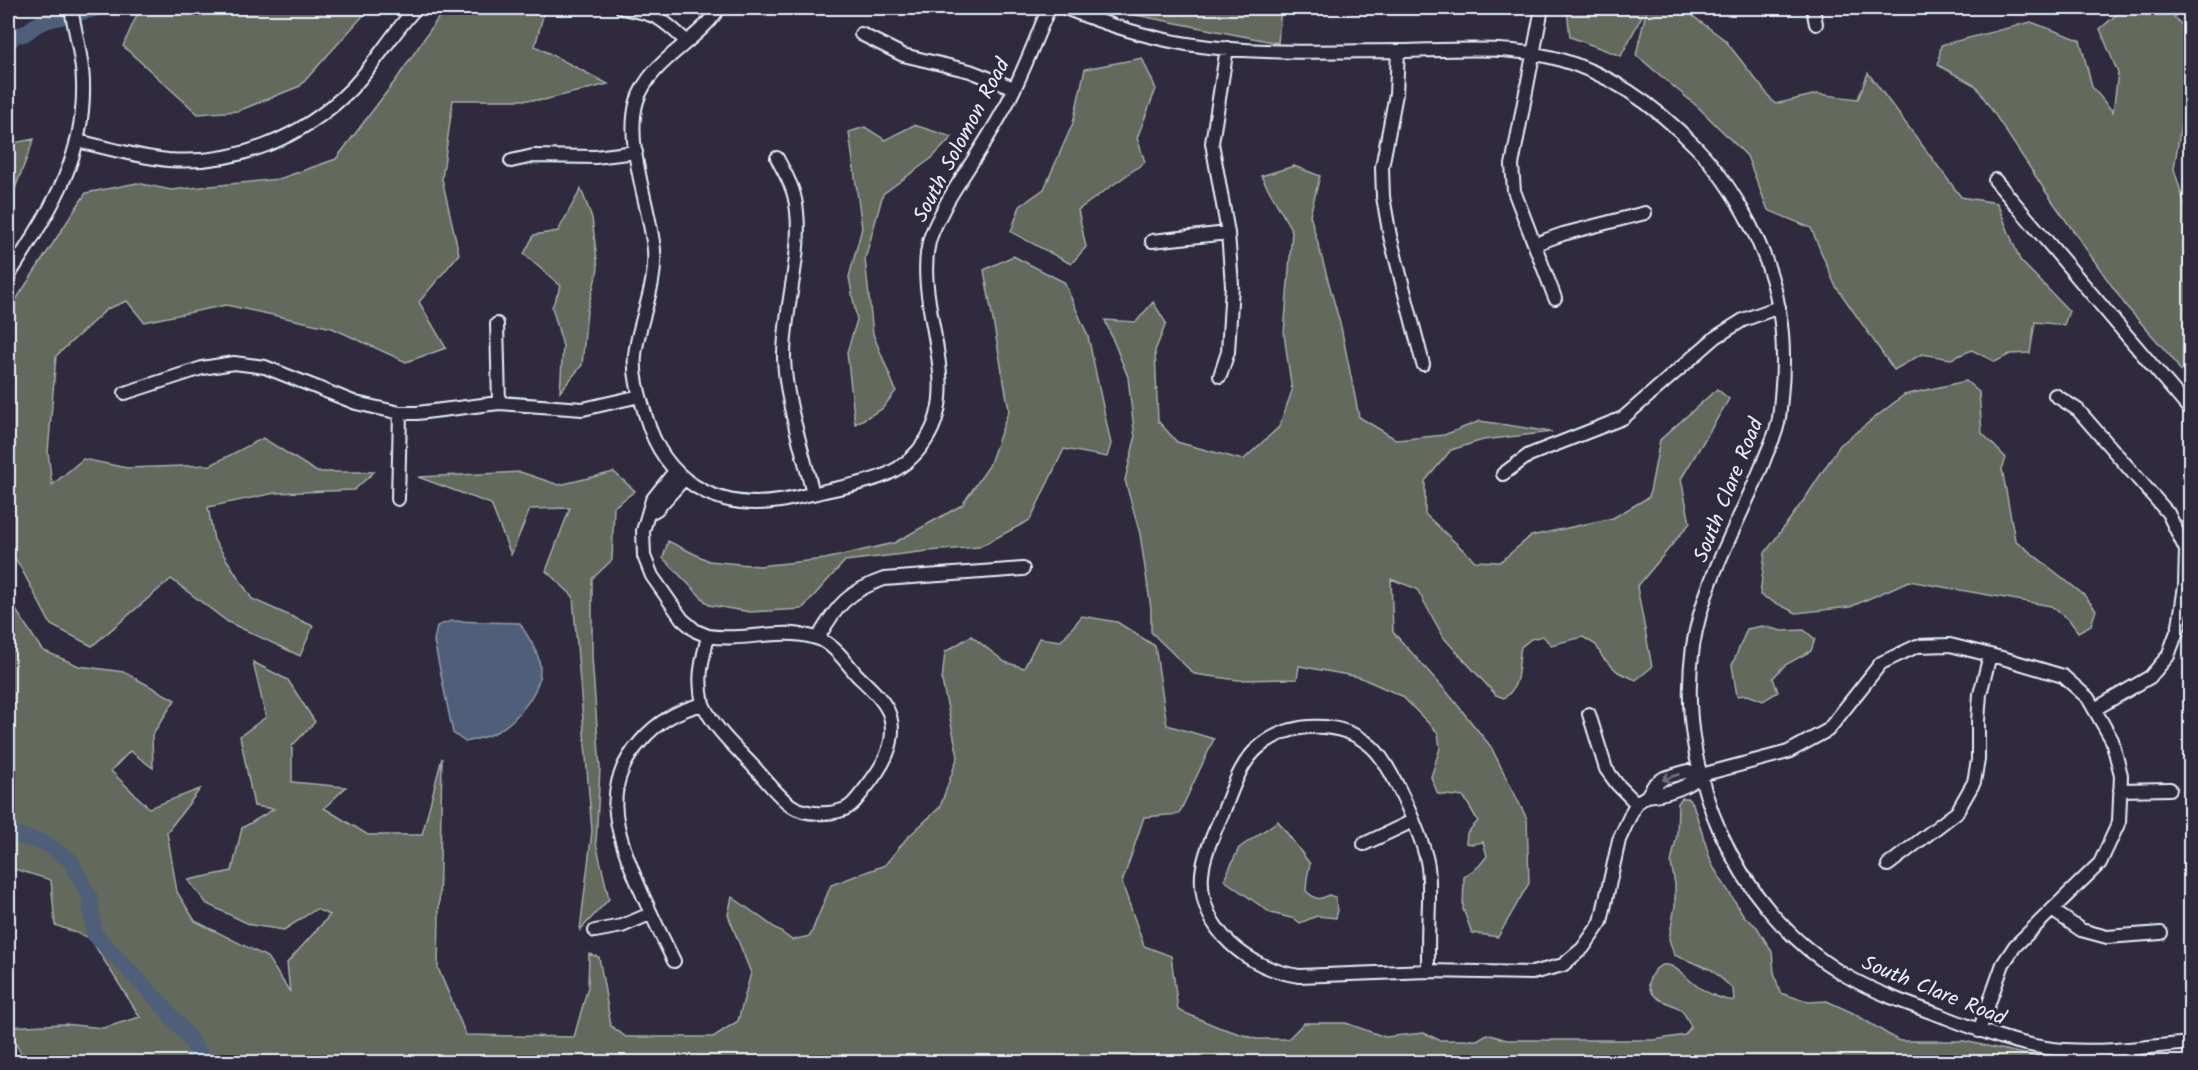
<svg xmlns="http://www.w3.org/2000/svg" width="2198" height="1070" viewBox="0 0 2198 1070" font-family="Kalam,sans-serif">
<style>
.green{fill:#64695b;stroke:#a6adaa;stroke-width:1.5}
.water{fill:#505e79;stroke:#8d99ac;stroke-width:1.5}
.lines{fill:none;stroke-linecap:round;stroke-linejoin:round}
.river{stroke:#505e79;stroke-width:16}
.minor-casing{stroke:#e8f1f8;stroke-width:16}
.minor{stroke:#2f2a3d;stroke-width:12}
.oneway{stroke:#70707e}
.labels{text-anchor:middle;stroke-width:6;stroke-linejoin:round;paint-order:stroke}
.street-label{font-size:21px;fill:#e8f1f8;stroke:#2f2a3d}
</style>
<rect width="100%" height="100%" fill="#2f2a3d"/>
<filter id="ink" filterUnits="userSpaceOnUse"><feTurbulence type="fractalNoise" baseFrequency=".0167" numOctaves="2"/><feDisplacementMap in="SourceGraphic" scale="12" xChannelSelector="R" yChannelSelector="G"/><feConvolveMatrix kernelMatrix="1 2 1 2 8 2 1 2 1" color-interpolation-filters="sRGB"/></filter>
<g filter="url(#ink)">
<path class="green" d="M140,8H370L300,86L238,111L198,114L123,46Z
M445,8H545L535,46L608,84L544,100H453L442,179L459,254L419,302L446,348L406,362L332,328L226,305L144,322L127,301L107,309L56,356L48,452L52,485L83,459L127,468L211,465L263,438L317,472H374L354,490L275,493L208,507L214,540L252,599L313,626L300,656L228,622L171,579L92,646L51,625L21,568L8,548V312L86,193L137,183L171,190L279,179L336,159L398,77Z
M1100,8H1281L1278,43Z
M1607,8H1646L1621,56L1570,37L1567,9L1601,14Z
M1647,8H1682L1725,40L1775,104L1817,94L1858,99L1868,73L1961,197L1997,203L2020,260L2069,311L2064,325L2035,322L2030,353L2010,354L1995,362L1972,350L1951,359L1922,354L1894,370L1835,285L1811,228L1768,210L1747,156L1698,107L1636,55Z
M2119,8H2185L2174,17L2190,33V69L2174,169L2190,222V385L2172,358L2126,306L2046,192L1976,86L1938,65L1941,45L2031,22L2080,40L2092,87L2113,112L2118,73L2100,29L2117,14Z
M1142,58L1156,89L1137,138L1145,162L1078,210L1086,247L1071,264L1011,232L1020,206L1044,189L1073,123L1085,69Z
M914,125L952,137L932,158L883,194L865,259L873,334L896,391L882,409L855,424L847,352L857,320L849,277L862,228L849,132L865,127L885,140Z
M34,139L8,207V144Z
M1294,166L1320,176L1310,215L1341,327L1359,417L1397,440L1444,435L1480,421L1552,432L1483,440L1451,450L1425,481V514L1475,561L1500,562L1531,536L1613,518L1649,497L1660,440L1717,389L1729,399L1681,479L1690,523L1637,587L1652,667L1636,680L1618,672L1603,658L1596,645L1583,637L1551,645L1543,636L1531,639L1521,647C1517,665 1522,686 1504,698L1496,695L1444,638L1417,589L1391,579L1393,632L1447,692L1491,747L1527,819L1529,883L1498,937L1472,933L1463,909L1464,877L1479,866L1487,856L1483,842L1473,844L1466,843L1467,833L1478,821L1464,797L1438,794L1431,777L1440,748L1438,733L1402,696L1359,677L1299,666L1297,679L1238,680L1194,674L1151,632V609L1140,534L1125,480L1135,439L1128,377L1105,320L1136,322L1153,302L1166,323L1155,351L1158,421L1177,442L1243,460L1279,427L1292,391L1284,334L1292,231L1261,176Z
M581,189L592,218L598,269L587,311L582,365L560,392L563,346L552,307L561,286L524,254L534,235L558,231Z
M1013,256L1064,282L1088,336L1111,444L1107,457L1064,449L1030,520L979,547L928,551L845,561L802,609L750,612L709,605L663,558L668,541L709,561L759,566L825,559L894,543L962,505L989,466L1009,410L984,270Z
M1966,381L1979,392L1982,433L2006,458L2002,469L2015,540L2084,595L2096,610L2091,625L2078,632L2070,621L2051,606L1909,581L1850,607L1796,613L1760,595L1765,553L1806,497L1840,445L1904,395Z
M520,472L559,485L614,472L635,491L614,507L612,560L592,579V657L600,768L596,843L609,899L580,930L592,831L573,596L546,571L570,508L530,509L511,555L491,504L418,477Z
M8,598L42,650L79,666L124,672L175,700L152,735L153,768L130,751L111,771L149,808L200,789L167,832L177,892L195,921L267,957L290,992L287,963L330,915L316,909L284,930L251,925L207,904L188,880L232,871L242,828L274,809L254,806L240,736L266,717L253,662L288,680L315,722L292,746V782L346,787L324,808L368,835H422L442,758L438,968L466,1035L574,1037L588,987L589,954L599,957L611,1026L626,1037H713L738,1021L751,973L728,915L732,897L792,940L810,936L831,885L885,865L906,839L940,807L958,756L942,681L945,652L971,636L1005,662L1024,668L1039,638L1061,641L1082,616L1117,622L1155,646L1167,725L1214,739L1179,814L1144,817L1122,883L1144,946L1171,956L1178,1010L1218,1027L1256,1039H1288L1304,1023H1346L1385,1037L1424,1033L1439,1040H1477L1487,1034L1507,1040H1654L1685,1035L1691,1026C1688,1021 1686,1015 1681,1010C1672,1002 1658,1003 1651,991C1647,985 1649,979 1652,974C1666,951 1684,977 1697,986C1705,992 1726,1002 1734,1000L1733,989L1712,970L1674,955L1669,939L1675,906V884L1671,863L1677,835L1678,803L1682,798H1687L1693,804L1712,865L1744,916L1757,927L1772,952L1774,972L1780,993L1809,1002L1827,1001L1853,1013L1899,1041H1964L2051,1060L2078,1062H40V1059L35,1062H25L8,1027L64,1024L103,1028L140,1017L90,938L55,925L51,880L14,869L8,847Z
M1762,626L1782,631L1804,630L1815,639L1811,651L1785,665L1773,678L1778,692L1763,701L1748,695L1737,696L1732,665L1747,629Z
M1278,821L1310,864L1307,878L1306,891C1315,899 1318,901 1329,895L1335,897L1338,910L1336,918L1317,916L1300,923L1295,919L1271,913L1224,880L1239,848Z"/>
<path class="water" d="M451,621L520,623C527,636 541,654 540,670C540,694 513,725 492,734C483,738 474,740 465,742L453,733L434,641L437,626Z"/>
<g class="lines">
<path class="river" d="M8,43L15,35L24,34L35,26L48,20L99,8
M8,833L45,843L71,861L90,898L94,934L164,1007L186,1034L205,1062"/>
<defs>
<path id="minor" d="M622,8C658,14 661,18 687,42
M719,8C697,43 650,60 637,101C624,144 650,206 654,250C657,287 639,319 635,355C633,376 640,397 646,417C664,480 715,511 780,501C793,499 805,495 817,493C861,482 900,481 926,440C964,382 914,306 929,242C932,229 941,215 947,202C965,171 986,143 1003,111C1021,79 1034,42 1049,8
M1065,8C1105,24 1144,37 1187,44C1257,55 1331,51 1402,51C1453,50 1508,45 1558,59C1612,74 1657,107 1696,147C1735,187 1771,255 1779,310C1784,339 1784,369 1781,398C1780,407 1780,418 1777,427C1774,439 1767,451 1763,463C1739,523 1703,581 1693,646C1675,770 1734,909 1843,974C1874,992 1908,1004 1942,1016C1981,1031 2021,1047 2064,1050C2106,1053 2148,1047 2190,1043
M1542,8L1512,165L1514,191L1555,298
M1813,8L1816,24
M861,34L903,55L970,71L1014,88
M1398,51L1396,94L1382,167L1383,197L1390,236L1423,364
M78,141C107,148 137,157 168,160C237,165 302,138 350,90C375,65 392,33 416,8
M777,158C783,170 791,182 794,195C807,244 783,307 784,359C786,403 803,451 813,494
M511,161L533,156L595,157L636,152
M1995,180L2190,410
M1152,241L1228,233
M1535,244L1563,234L1645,213
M8,277C47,214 85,162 83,84C83,59 75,33 71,8
M497,324L499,403
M1220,376L1228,352L1232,285L1228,233L1212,143L1227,48
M125,393L202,368L234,363L265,367L356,403L400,413H417L499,403L583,409L640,396
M2055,395L2078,410L2168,513L2186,550L2185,586L2179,626L2168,656L2150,677L2095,709
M1503,474L1529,455L1623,418L1716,337L1743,320L1779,307
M398,499L400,413
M648,514L657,509L684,479
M818,638C836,606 849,591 884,579L1023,569
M703,704C714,728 733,745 751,764C764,777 777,796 792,806C805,815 831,815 845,809C853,806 859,796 864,790C881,769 898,744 890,716C885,700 868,686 856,674C846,662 832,642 816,638C780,627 744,642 708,636
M1589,714L1606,769L1617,784L1636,803
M2120,790L2170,789
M1647,796C1665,794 1687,788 1701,775L1788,752L1828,730L1881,663L1917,646L1950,645L2006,659L2063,676L2088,698L2112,740L2121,775L2119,822L2100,863L2015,946L2003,964L1979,1031
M1364,844L1413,821
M1888,865L1957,812L1974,782L1978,760V721L1980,694L1990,655
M2052,910L2081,930L2107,937L2161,933
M595,931L622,926L650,914
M674,961C660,933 647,906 635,877C615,828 601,785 641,741C657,722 679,710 703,704C697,677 702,662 708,636L696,631L682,619L652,576L644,556L643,531L652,500L675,471
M1428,971C1428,948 1428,925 1429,902C1429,889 1430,875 1427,861C1421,835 1392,765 1372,747C1341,719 1290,721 1259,747C1240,763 1233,788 1224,810C1215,831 1204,852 1202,874C1198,930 1249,969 1299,976L1428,971L1532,973L1563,965L1583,948L1601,922L1619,840L1636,803L1647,796L1654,785L1664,778L1688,771L1701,775"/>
</defs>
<use href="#minor" class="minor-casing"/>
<use href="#minor" class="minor"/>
</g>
<defs><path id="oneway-shaft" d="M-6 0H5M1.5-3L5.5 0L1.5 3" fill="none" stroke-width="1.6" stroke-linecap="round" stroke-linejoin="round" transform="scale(1.5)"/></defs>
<use class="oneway" href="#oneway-shaft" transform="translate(1671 777) rotate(161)"/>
</g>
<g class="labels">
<g class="street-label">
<text transform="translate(961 140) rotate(-62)" y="7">South Solomon Road</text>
<text transform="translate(1728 490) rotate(-68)" y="7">South Clare Road</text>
<text transform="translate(1934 990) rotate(22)" y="7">South Clare Road</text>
</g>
</g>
<rect width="2198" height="1070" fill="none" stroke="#2f2a3d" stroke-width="30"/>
<rect x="15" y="15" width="2168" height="1040" fill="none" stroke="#e8f1f8" stroke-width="2" filter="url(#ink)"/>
</svg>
